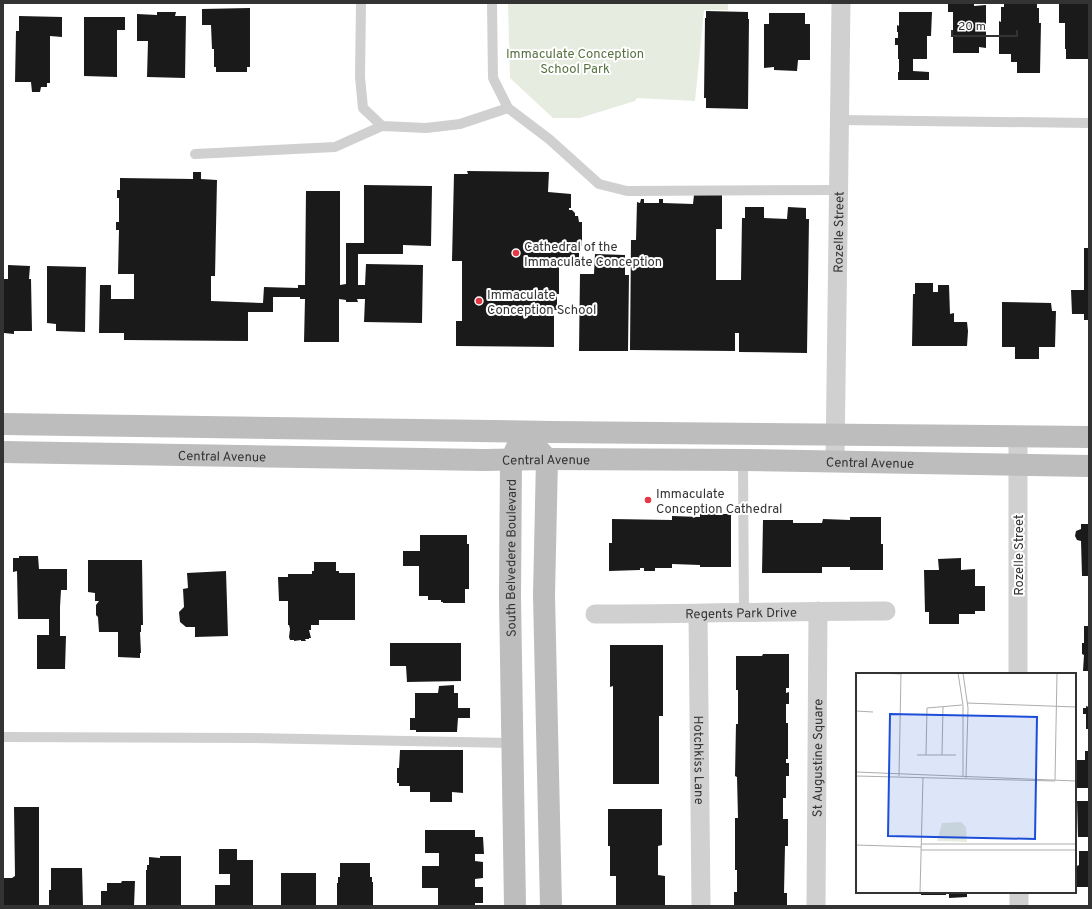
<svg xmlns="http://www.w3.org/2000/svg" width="1092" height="909" viewBox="0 0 1092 909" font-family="Overpass,sans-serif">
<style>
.green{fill:#e6ecdf}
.building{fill:#1a1a1a}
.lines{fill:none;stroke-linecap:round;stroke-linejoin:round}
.lane{stroke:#d0d0d0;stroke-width:10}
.street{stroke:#d0d0d0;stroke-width:19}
.secondary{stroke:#bdbdbd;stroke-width:22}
.poi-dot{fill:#e63946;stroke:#fff;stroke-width:1.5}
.labels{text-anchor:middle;stroke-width:4;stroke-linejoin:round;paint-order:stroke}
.park-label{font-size:13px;fill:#56703f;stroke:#fff}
.street-label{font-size:13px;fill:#333;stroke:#fff}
.poi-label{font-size:13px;fill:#333;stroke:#fff;text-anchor:start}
.inset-road{fill:none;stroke:#adadad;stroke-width:1}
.view{fill:#1d4ed8;fill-opacity:0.15;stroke:#1d4ed8;stroke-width:2}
.inset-edge{fill:none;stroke:#333;stroke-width:2}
</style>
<rect width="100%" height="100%" fill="#fff"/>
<path class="green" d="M508,3H728V10H704L695,101L637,98L635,101L580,118H553L510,78Z"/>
<path class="building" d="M948,3H974V6L986,5V48L979,47V53H953V12H948Z
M1004,3H1037V8H1039V23H1041L1040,73H1017V62H1011V54H999V21L1001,22V7H1004Z
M1059,3H1088V7H1089V59H1066V49H1065V23H1059Z
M250,8V67H247V72H216V67H214V49H212L211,25H202V9Z
M706,11L748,12V19H749L748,109L706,108V98H704L705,18H706Z
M157,12H176L175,16H186L185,78L147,77L148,41H137V14L157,15Z
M899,12H932L931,36H927V59H913V71L929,72V80H898V72H899V59H898V45H895V38H898V32H897V25L899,26Z
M769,13H805V24H810V60H798L797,71L774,70V67L764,68V24H769Z
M19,16L62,17V37L50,36V83H47V87H41L40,92H32L31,82H15L16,31H19Z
M84,17H125V30H117V77L84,76Z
M467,171L549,172L548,192L571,194V208H569V210H572L575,213V216H578L579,222H582V246H579V260H562V263H559V294H557V310H554V347L456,346V321H462V261H452L454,174H468Z
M193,172H201V179L217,180L215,276H211V301L263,303L264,287L298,288V285H305L306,191H340V285L346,284V243H364V185L432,186L431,246L403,245V254H358V285H365L366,264L423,265L422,323L364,322L365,299H357L358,302H346V300L339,299V342H304L305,299H300V297H273V312H248V341L124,340V333H99L100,285H111V299H134V274H118L119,230H116V222H119V198H117V190H120V178L193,179Z
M694,195H722V229H716V280H741L742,218H745V207H764V218L787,219L788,207L806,208V219H809L807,353L739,352V333H735V351L630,350L631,240H636L637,202L640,203L641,199H644V203H659V199H663V203L693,204Z
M1084,248H1089V320H1084V314H1072L1071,290H1084Z
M595,254L625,255V275H629L628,351H579L580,274H594Z
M8,265L30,266L29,279H31L32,331H14V334L4,333L3,279H8Z
M47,266L86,267L85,332L56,331V324L47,323Z
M915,283H933V292H938V285H949L950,314L954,313V322H967L968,331L967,346H912L913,294H915Z
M1002,302L1051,303L1052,311H1056L1055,347H1039V359H1015V347H1002Z
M700,514H731V567H700V565L672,564V568H655V571H644V568H640V570L609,571V543H612V519L672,520V516L700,517Z
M850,517H881V544H883V570H850V567H822V573H762L763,520H793V523H822L823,519L850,520Z
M1081,524H1089V576H1082L1081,541L1077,540L1075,536L1076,531L1081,529Z
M420,535H467V544H469V589H465V603H443V602H441V600H428V596H419V566H403V551H420Z
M19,556H38L39,569H67V590H61L60,607V636H66L65,669H37V635H49V619H18L17,571L13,572V558H19Z
M961,558V570L975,569V586H985V611H975V614H959V624H929V612H925L924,570H939L938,559Z
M88,560H142L143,625H141V632H140L141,653H140V658L118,657V632H99L98,617L96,615V605L99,601H95V593L88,592Z
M314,562H336V571H339V573H355V620H319V625H311V630H309L311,638H309V639H305L306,641H301V640L294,641V640H290L289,637L290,629L289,625H288V601H279L278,577H288V574H312V571H314Z
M226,571L228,636L195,637V627H186L180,622L179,612L184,607L183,589L188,588L187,573Z
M1084,626H1089V671H1083L1084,655L1082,654V643H1084Z
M390,643H461V681L407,682L406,666H390Z
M610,645H663V716H659V784H613V686L610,687Z
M763,654H789V688H786V693L789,692V704H786V723H788V759H786V763H789V776H786V798H783V819H788V846H785L784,893H787V906H734V892H737V870H735V818H738L737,777L735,776L736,724H738V690H736V656H762Z
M454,685V693H458V708H470V718H458L457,732H416V730H410V718H415V693H438L439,686Z
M1086,706L1089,707V729H1086V714H1083V708H1086Z
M400,750H463V793L452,792V802H430V792H410V786H399V783H397V768H399Z
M1085,751H1089V788H1077V760H1085Z
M1077,801H1089V837H1078Z
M14,807H39V906H3V878H12L15,876Z
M608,809H662V845L658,846V875L665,876V906H616V876H610V846H608Z
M425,830H475V837H483L484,854H475V861L483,862V878L475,879V887H483V903H475V906H438V888H422V866H439V853H425Z
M219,849H237V860H253V906H215V885H230V874H219Z
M1079,851H1089V887H1077V866L1079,865Z
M160,856H181V906H146V870H147V865H149V857L160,858Z
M340,863H370V877H372V882H373V906H337V883H338V877H340Z
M51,868H82L83,906H49V890H51Z
M281,873H316V906H281Z
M122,881H135L134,906H101V891H107V883H121Z
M921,892H946V895H921Z
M949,892H967V897L949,898Z"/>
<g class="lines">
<path class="lane" d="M361,3L360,77L363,108L382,126L426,128L460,124L508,108
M492,3L493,78L508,108L549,139L599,184L627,191L839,190
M840,120L1089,123
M195,154L335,147L382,126
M743,460L744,613
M3,737L250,738L512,743"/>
<g class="street">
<path d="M1018,436V674"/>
<path id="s1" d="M835,461L841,3"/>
<path id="s2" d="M595,614C692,614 789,611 886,611"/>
<path id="s3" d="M698,614L701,906"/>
<path d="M1019,892V906"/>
<path id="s4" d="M816,906L818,611"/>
</g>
<g class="secondary">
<path d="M3,424L553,432L1089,437"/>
<path d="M537,448L547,459L544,595L551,906"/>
<path id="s5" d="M3,452L485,460L547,459L743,460L1089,466"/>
<path id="s6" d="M515,906L510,597L511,460L517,447"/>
</g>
</g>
<g class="poi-dot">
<circle cx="516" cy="253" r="4"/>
<circle cx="479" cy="301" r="4"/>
<circle cx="648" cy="500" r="4"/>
</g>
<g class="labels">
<g class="park-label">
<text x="575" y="58">Immaculate Conception<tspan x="575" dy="15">School Park</tspan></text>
</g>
<g class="street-label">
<text dy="5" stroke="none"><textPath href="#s1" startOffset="229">Rozelle Street</textPath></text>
<text dy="5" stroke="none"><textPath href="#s5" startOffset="219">Central Avenue</textPath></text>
<text dy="5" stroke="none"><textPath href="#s5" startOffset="543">Central Avenue</textPath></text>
<text dy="5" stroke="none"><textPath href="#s5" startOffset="867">Central Avenue</textPath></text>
<text transform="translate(1018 555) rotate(-90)" y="5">Rozelle Street</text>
<text dy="5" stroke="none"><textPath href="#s6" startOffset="348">South Belvedere Boulevard</textPath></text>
<text dy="5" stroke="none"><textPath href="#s2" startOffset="146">Regents Park Drive</textPath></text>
<text dy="5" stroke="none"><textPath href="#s4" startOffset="148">St Augustine Square</textPath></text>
<text dy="5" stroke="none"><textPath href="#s3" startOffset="146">Hotchkiss Lane</textPath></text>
</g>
<g class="poi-label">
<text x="524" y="251">Cathedral of the<tspan x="524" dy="15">Immaculate Conception</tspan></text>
<text x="487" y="299">Immaculate<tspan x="487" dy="15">Conception School</tspan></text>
<text x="656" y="498">Immaculate<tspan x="656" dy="15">Conception Cathedral</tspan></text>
</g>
</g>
<g transform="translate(856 673)">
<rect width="220" height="220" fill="#fff"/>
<path d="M105,149L110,154L111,169L81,168L86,150Z" fill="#e6ecdf"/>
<path class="inset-road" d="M24,0L45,1M102,0L107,32V104M107,0L112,35L110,105M111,30L220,34M0,38L17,39M61,82H100M70,82L71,35L106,32M86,82L87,34M0,99L220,108M0,103L199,108M43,103L45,0M199,107L201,0M65,171H220M0,172L65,174M65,177H220M64,220L67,104"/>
<path class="view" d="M34,41L181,44L179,166L32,163Z"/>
<rect width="220" height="220" class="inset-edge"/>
</g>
<rect width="1092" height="909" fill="none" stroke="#333333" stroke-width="8"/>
<path d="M952 30v6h65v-6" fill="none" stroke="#333333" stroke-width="2"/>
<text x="958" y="30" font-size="12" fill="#333333" stroke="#ffffff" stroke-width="3" paint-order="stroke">20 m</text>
</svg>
